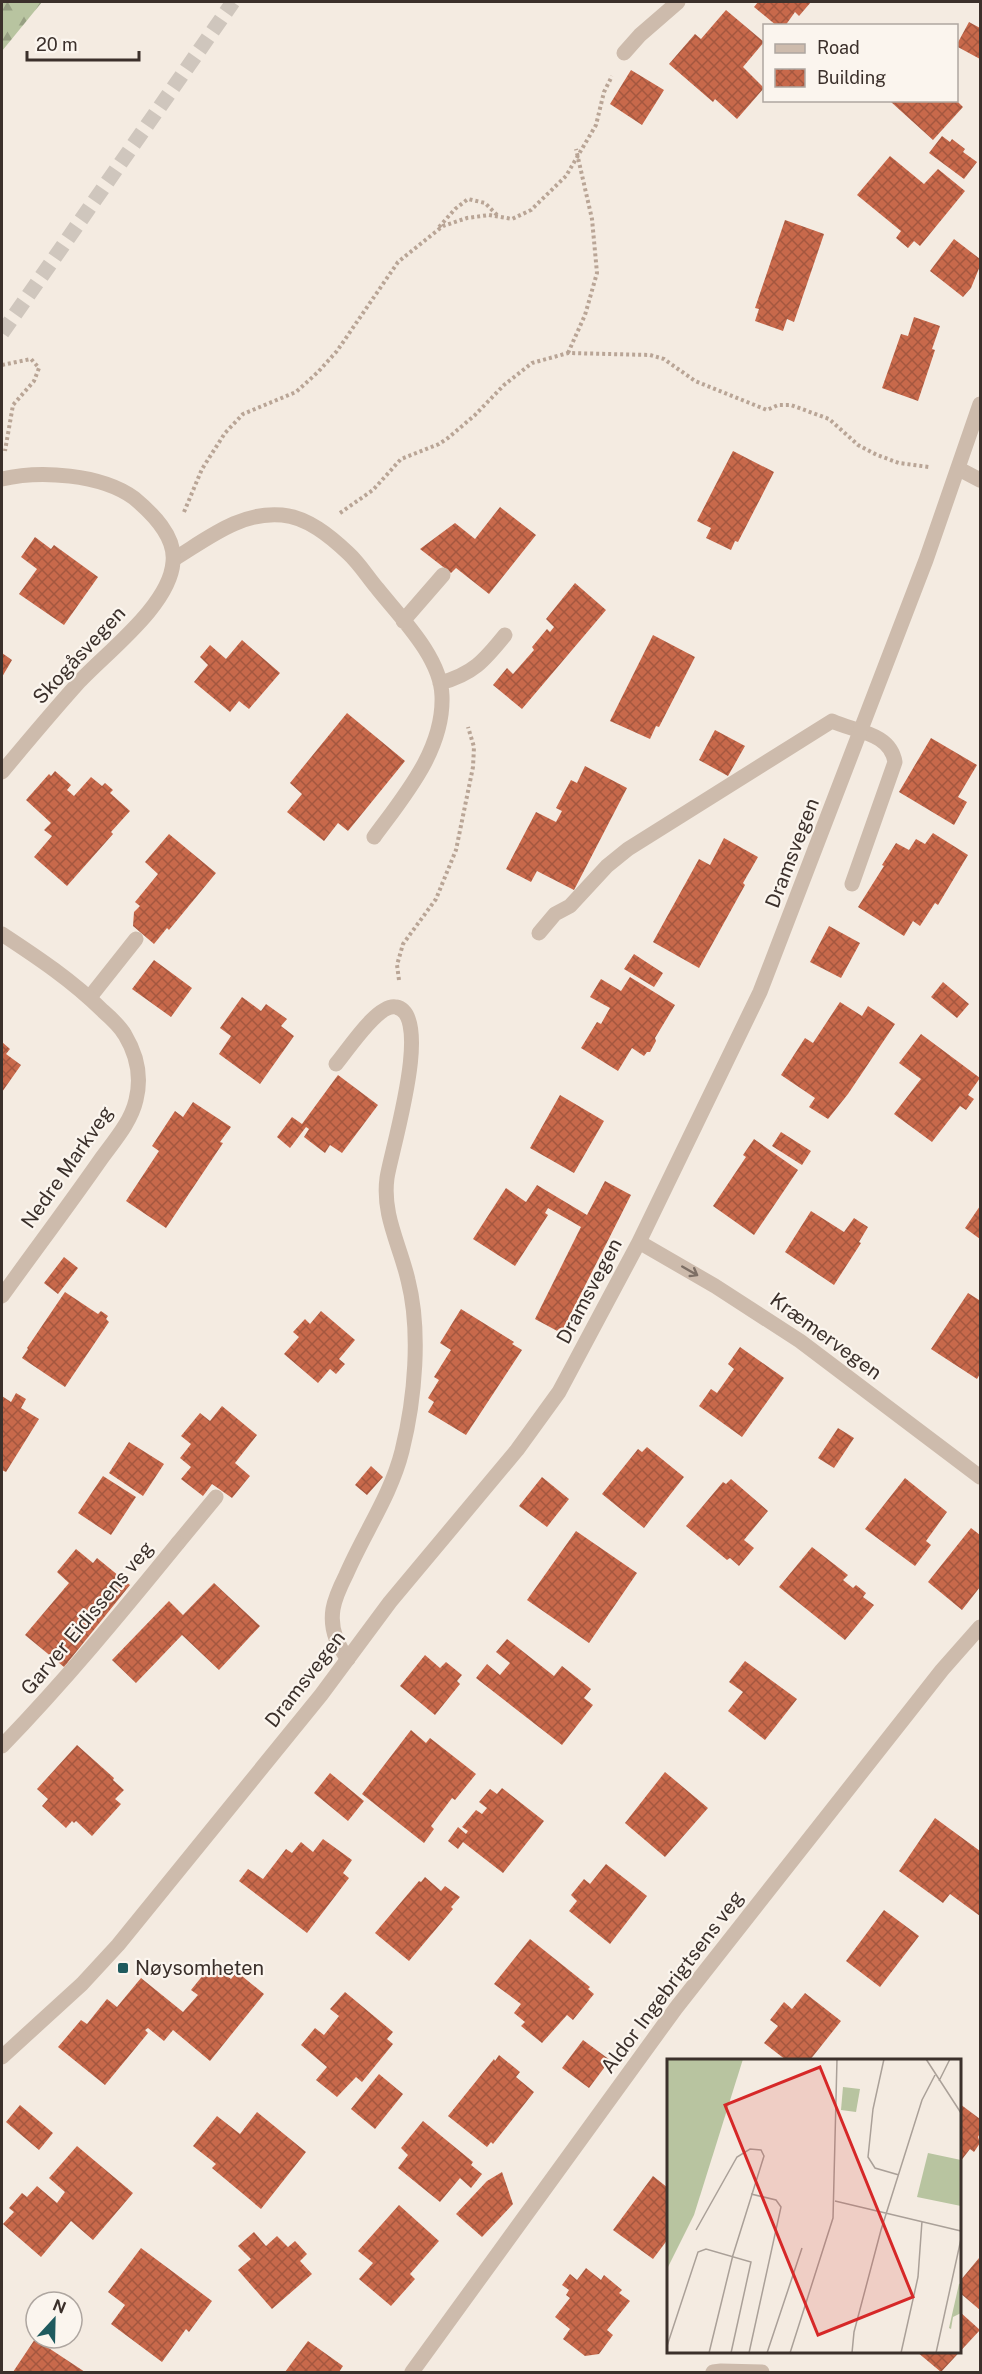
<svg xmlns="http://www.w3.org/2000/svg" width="982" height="2374" viewBox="0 0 982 2374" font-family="'Public Sans',sans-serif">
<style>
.forest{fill:url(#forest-firs)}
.building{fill:url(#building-cross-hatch)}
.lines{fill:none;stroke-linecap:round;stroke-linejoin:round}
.primary-tunnel{stroke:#cfc6bd;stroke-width:15;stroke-dasharray:15 8;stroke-linecap:butt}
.path{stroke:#b9a596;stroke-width:4;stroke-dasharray:3 3;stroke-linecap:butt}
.lane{stroke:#cdbbac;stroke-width:15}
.street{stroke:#cdbbac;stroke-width:15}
.oneway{stroke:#7d6f65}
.poi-dot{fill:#1f5a5e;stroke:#fbf5ee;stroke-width:2}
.labels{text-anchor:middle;stroke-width:4.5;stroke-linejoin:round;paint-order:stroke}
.street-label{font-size:20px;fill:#3b302b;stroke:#fbf5ee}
.poi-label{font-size:20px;fill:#3b302b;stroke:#fbf5ee;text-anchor:start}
.inset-road{fill:none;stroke:#aaa098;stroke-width:1.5}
.view{fill:#d62828;fill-opacity:0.15;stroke:#d62828;stroke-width:3}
.inset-edge{fill:none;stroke:#3b302b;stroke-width:3}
</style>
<defs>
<pattern id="forest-firs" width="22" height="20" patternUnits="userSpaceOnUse" patternTransform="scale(1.5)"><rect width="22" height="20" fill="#b8c4a0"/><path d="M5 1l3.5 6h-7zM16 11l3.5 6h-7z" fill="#97a083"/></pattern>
<pattern id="building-cross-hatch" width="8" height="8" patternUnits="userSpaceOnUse" patternTransform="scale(1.5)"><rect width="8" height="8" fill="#c8694b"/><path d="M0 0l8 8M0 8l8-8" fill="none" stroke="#a4573f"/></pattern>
</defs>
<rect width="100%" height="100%" fill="#f4ebe1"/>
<path class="forest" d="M2,2H42L2,51Z"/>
<path class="building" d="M758,2H811L799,16L795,12L785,26H777L754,7Z
M726,10L764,42L743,67L764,88L737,119L715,99L713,102L669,64L695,34L701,39Z
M969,22L980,28V59L956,46Z
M631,70L664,90L642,125L610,104Z
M892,100H956L963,107L933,140L891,102Z
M942,136L950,142L952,139L965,149L963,152L977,162L964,179L929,153Z
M890,156L924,184L938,169L965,191L920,246L914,241L908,248L896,238L901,231L857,195Z
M785,220L824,234L794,322L787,319L783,331L755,321L759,309L755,308Z
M954,239L980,259V266L971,288L963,297L930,271Z
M914,317L940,326L932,349L935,350L918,401L882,388L901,334L908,336Z
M733,451L774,472L738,542L735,541L731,550L706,538L711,528L697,521Z
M500,507L536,535L489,594L456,568L451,573L420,549L455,523L475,539Z
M35,537L51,549L54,545L98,577L64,625L19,594L37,569L21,557Z
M575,583L606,610L522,709L493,685L507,668L513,674L534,650L532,647L547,629L550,632L554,627L546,619Z
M653,635L695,657L659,727L656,726L650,739L610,721Z
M242,640L280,673L249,709L239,701L230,712L194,682L208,665L200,657L210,645L226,659Z
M2,653L12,660L2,677Z
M347,713L405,761L348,831L338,823L324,841L287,812L302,794L290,783Z
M715,730L745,746L728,776L699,760Z
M931,738L977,765L958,797L967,802L954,825L899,792Z
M585,766L627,788L574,890L537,871L531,882L506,869L536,812L556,822L562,811L556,808L571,780L577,783Z
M55,771L71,785L67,790L74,796L91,777L102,786L105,783L113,790L110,793L130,811L111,832L113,834L67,886L34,857L52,836L44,830L51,823L26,800L49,774L51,776Z
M933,833L968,855L938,905L935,903L920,926L913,921L904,936L858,907L884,866L882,865L896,843L909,850L916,839L925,844Z
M169,834L216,873L169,930L167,928L154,944L133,926L134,912L140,906L135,902L158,874L145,862Z
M724,838L758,857L743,883L745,885L699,968L653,942L699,859L710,865Z
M829,926L860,943L841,978L810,962Z
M634,954L663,973L654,987L624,969Z
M154,960L192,988L171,1017L132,989Z
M630,977L675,1005L655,1038L656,1041L650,1052H647L644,1056L632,1048L618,1071L581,1048L597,1022L601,1024L610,1008L590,997L601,979L621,991Z
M943,982L969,1004L957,1018L931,997Z
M242,997L261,1011L266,1004L287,1019L281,1026L294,1036L260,1084L219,1054L231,1036L220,1028Z
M840,1002L862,1016L868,1006L895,1024L848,1094L828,1119L809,1107L815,1098L781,1075L805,1038L813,1043Z
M921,1034L980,1078L968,1095L974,1099L966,1110L960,1106L932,1142L894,1114L921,1079L899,1063Z
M2,1042L10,1049L6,1054L21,1065L2,1092Z
M338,1075L378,1105L342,1153L330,1145L325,1153L304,1137L309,1129L306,1127L290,1148L277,1137L292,1117L302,1124Z
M560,1095L604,1121L574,1173L530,1148Z
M193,1102L231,1127L220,1142L223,1143L166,1228L126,1201L159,1151L152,1146L175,1111L183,1117Z
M781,1132L811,1151L802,1165L772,1146Z
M754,1139L798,1170L754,1235L713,1206L746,1157L743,1155Z
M605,1181L631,1195L561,1333L535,1319L581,1227L548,1208L545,1213L548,1215L515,1266L473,1239L506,1188L526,1202L537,1185L587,1215Z
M980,1206V1239L965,1228Z
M811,1211L844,1232L854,1218L868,1227L859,1242L861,1243L834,1285L785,1252Z
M64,1257L78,1268L58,1294L44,1283Z
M65,1292L98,1314L101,1311L108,1316L106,1319L109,1322L65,1387L22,1358L28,1349L27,1348Z
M968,1293L979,1300L980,1296V1374L977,1379L931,1349Z
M461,1309L514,1342L512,1344L522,1350L466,1435L428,1412L434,1402L428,1398L439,1380L434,1377L451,1350L440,1343Z
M321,1311L355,1340L339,1359L345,1364L336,1374L330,1369L318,1383L284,1354L299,1337L293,1332L305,1319L310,1324Z
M740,1347L784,1378L742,1437L699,1406L711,1389L717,1393L734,1369L728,1364Z
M16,1393L26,1399L21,1408L39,1419L6,1472L2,1470V1396L11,1402Z
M222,1406L257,1435L235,1463L250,1476L232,1498L212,1484L203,1496L181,1479L191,1467L180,1458L191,1444L181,1436L200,1413L210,1421Z
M838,1428L854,1438L834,1468L818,1458Z
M129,1442L164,1464L143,1496L109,1473Z
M647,1447L684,1477L644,1528L602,1494L638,1449L642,1452Z
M371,1466L383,1477L367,1495L355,1485Z
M103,1476L136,1497L111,1535L78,1513Z
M542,1477L569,1499L547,1527L519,1506Z
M905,1478L947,1512L926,1541L931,1545L915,1566L865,1529Z
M731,1479L768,1511L744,1540L754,1548L739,1566L730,1558L727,1560L686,1526L723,1482L726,1484Z
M971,1528L980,1535V1587L962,1610L928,1582Z
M576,1531L637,1573L589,1643L527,1600Z
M812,1547L848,1575L843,1580L853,1588L856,1585L866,1593L863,1597L874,1605L845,1640L779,1587Z
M76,1549L93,1563L97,1558L130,1585L64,1667L25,1635L69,1583L57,1572Z
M214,1583L260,1626L219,1670L182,1635L136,1683L112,1660L169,1601L183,1615Z
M507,1639L554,1676L562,1666L591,1689L584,1698L593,1705L562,1745L476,1678L487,1664L500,1675L510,1663L496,1652Z
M425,1655L440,1668L446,1662L462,1675L457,1681L460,1684L435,1715L400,1686Z
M745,1661L797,1699L765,1740L728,1711L743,1692L729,1682Z
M411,1730L426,1743L430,1738L476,1774L455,1800L452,1798L431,1826L434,1829L424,1843L362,1794Z
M77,1745L114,1778L113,1780L124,1790L115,1799L121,1804L92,1836L76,1821L74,1823L72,1821L66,1828L42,1806L48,1799L37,1789Z
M665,1772L708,1808L665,1857L625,1823Z
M330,1773L364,1801L348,1821L314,1793Z
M502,1788L544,1821L503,1873L463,1842L458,1849L448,1841L458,1827L466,1834L468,1831L462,1827L476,1810L482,1814L487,1808L479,1802L490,1789L497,1794Z
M935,1818L980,1851V1916L950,1894L943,1903L899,1871Z
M323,1839L352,1860L343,1873L349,1878L307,1933L239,1881L248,1869L263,1879L286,1849L292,1853L301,1842L313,1852Z
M606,1864L647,1896L610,1944L569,1911L577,1901L571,1895L584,1879L590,1884Z
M425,1877L441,1891L445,1886L460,1897L451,1907L453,1909L409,1961L375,1933L419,1881L421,1882Z
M884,1910L919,1936L880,1987L846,1961Z
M530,1939L590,1987L588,1989L594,1994L573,2020L567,2015L542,2043L521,2026L525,2022L514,2013L521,2004L494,1984Z
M212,1964L231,1979L237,1972L264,1994L210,2061L173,2030L164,2041L148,2028L145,2030L148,2033L105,2085L58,2047L81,2020L87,2024L107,1999L117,2007L141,1978L183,2012L198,1995L191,1990Z
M345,1992L393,2032L387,2039L393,2044L362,2082L356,2077L337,2097L316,2080L327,2067L301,2045L315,2028L324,2035L339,2016L330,2009Z
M805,1993L841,2021L810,2060H786L764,2043L778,2026L770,2020L784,2002L792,2009Z
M583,2040L610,2060L589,2088L562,2068Z
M499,2055L520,2072L516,2077L534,2092L493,2144L491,2142L487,2147L448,2116L494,2059L495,2061Z
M379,2074L403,2094L375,2129L351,2109Z
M960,2104L980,2119V2133L978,2137L980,2143L974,2152L970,2149L960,2162Z
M20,2105L53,2133L39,2150L6,2122Z
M257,2112L306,2152L261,2209L212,2168L216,2164L193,2146L217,2116L240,2134Z
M423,2121L473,2162L471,2165L482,2174L471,2188L460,2178L440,2202L398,2168L408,2155L401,2148Z
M77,2146L133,2193L93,2240L71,2221L41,2257L3,2224L14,2212L9,2208L22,2193L27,2197L37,2186L57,2203L65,2192L49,2178Z
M502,2172L513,2204L482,2237L456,2214L487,2181Z
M653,2176L668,2188V2239L653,2259L613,2230Z
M399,2205L439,2241L410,2274L415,2279L391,2306L359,2279L373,2263L358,2251Z
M254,2232L266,2246L277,2236L288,2247L295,2241L307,2254L300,2261L312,2274L272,2309L238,2270L251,2259L238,2246Z
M141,2248L212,2301L189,2332L186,2329L162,2362L111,2324L125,2305L108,2292Z
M979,2258L980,2259V2310L960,2293V2281Z
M586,2268L601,2280L604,2275L622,2290L619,2293L630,2301L607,2330L613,2335L599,2354L585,2356L563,2339L570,2329L555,2317L570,2298L566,2295L569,2290L562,2285L570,2274L577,2280Z
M960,2312L980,2330L941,2372L917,2352H960Z
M35,2339L85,2372H13Z
M308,2341L343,2366L339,2372H285Z"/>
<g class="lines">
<path class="primary-tunnel" d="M2,333L233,2"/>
<path class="path" d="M439,227L455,209L468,199L485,203L497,215
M568,353L585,315L597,273L592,219L576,149
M2,365L31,359L39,368L34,381L13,405L5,451
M184,512L202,469L225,433L243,414L296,392L318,372L337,351L398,262L443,226L467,218L489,215L512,219L531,210L566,176L596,125L604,92L612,76
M340,513L373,490L401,459L439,444L448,438L475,415L504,385L532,363L568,353L650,355L664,359L695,381L767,410L778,405H791L829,419L858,445L877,455L899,463L929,467
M399,980L397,965L403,944L436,899L456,850L473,767L474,747L468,727"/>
<path class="lane" d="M624,53L640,35L678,2
M959,469L980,480
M174,559C207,539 241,511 282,515C307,517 330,536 348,553C359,563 367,576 377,588C400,617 441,657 442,696C444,750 404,796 374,837
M403,621L443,575
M440,683C473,674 484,661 505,635
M539,933L555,914L570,906L607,866L628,849L832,721C855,732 890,732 895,762L852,884
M90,997L136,939
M336,1064C348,1050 378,1003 396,1007C434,1014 391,1151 387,1178C382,1215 400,1245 408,1280C421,1331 415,1399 402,1451C391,1495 364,1533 346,1575C341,1585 335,1597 333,1609C330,1628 336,1644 348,1659
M178,1543L216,1497
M713,2372L721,2371L762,2372"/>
<path class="street" d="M2,479C40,470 101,474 134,498C152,513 176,536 173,562C170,605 108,651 79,682C53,711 27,742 2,772
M2,934C37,957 73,981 103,1011C111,1018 120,1026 125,1035C137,1055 142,1076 136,1100C131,1122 114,1141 101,1159C69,1205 35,1250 2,1296
M639,1242L715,1286L800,1341L980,1477
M2,1746C64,1682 121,1613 178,1543
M2,2057L82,1984L118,1945L321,1695L390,1602L517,1450L559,1392L639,1242L760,992L926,560L980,404
M412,2372L676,2008L942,1670L980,1627"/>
</g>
<defs><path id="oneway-shaft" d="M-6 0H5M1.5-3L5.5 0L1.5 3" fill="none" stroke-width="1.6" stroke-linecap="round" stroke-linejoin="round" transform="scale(1.5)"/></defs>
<use class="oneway" href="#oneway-shaft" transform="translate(690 1271) rotate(30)"/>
<rect class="poi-dot" x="117" y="1962" width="12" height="12" rx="3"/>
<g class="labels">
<g class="street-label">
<text transform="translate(79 655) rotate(-47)" y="7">Skogåsvegen</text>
<text transform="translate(792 853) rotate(-69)" y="7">Dramsvegen</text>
<text transform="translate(67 1167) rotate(-55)" y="7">Nedre Markveg</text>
<text transform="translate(589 1291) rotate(-62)" y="7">Dramsvegen</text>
<text transform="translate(826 1336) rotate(36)" y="7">Kræmervegen</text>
<text transform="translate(87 1618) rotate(-50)" y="7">Garver Eidissens veg</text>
<text transform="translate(305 1679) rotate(-52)" y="7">Dramsvegen</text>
<text transform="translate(672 1982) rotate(-53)" y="7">Aldor Ingebrigtsens veg</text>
</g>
<g class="poi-label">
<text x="135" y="1975">Nøysomheten</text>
</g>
</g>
<g transform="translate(667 2059)">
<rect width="294" height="294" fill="#f4ebe1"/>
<path d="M261,94L294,101V147L250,138ZM294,224V254L286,258L284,270L282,269L292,225Z" fill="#b8c4a0"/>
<path d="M0,0H76L27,156L0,210Z" fill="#b8c4a0"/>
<path d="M176,28L193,30L189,53L174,51Z" fill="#b8c4a0"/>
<path class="inset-road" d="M217,0L206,50L201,98L208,109L232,116M259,0L294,54M272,22L283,0M168,142L294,172M29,171L70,98L83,90L94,91L97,97L66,196L42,294M0,287L31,193L39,190L84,203L64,294M82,294L114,148L109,141L84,135M100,294L135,189M123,294L166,159L170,0M185,294L187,273L214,171L255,41L268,16M234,294L251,218L255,162M269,294L294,180"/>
<path class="view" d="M153,8L246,238L151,276L58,46Z"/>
<rect width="294" height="294" class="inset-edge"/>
</g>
<rect width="982" height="2374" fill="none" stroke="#3b302b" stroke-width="6"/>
<rect x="763" y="24" width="195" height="78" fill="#fbf5ee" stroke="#aea6a0" stroke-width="1.5"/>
<rect x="775" y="44" width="30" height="9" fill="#cdbbac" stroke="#aea6a0" stroke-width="1.5"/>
<text x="817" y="54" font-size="18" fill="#3b302b">Road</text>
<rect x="775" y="69" width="30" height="18" fill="url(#building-cross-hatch)" stroke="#aea6a0" stroke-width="1.5"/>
<text x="817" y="84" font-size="18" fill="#3b302b">Building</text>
<g transform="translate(54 2320) rotate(22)"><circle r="28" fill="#fbf5ee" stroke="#aea6a0" stroke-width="1.5"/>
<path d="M0-4.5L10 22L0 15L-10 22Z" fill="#1f5a5e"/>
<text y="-9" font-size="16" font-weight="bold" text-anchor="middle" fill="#3b302b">N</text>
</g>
<path d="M27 51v9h112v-9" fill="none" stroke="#3b302b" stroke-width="3"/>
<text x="36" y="51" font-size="18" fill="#3b302b" stroke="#fbf5ee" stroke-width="4.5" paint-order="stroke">20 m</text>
</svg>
